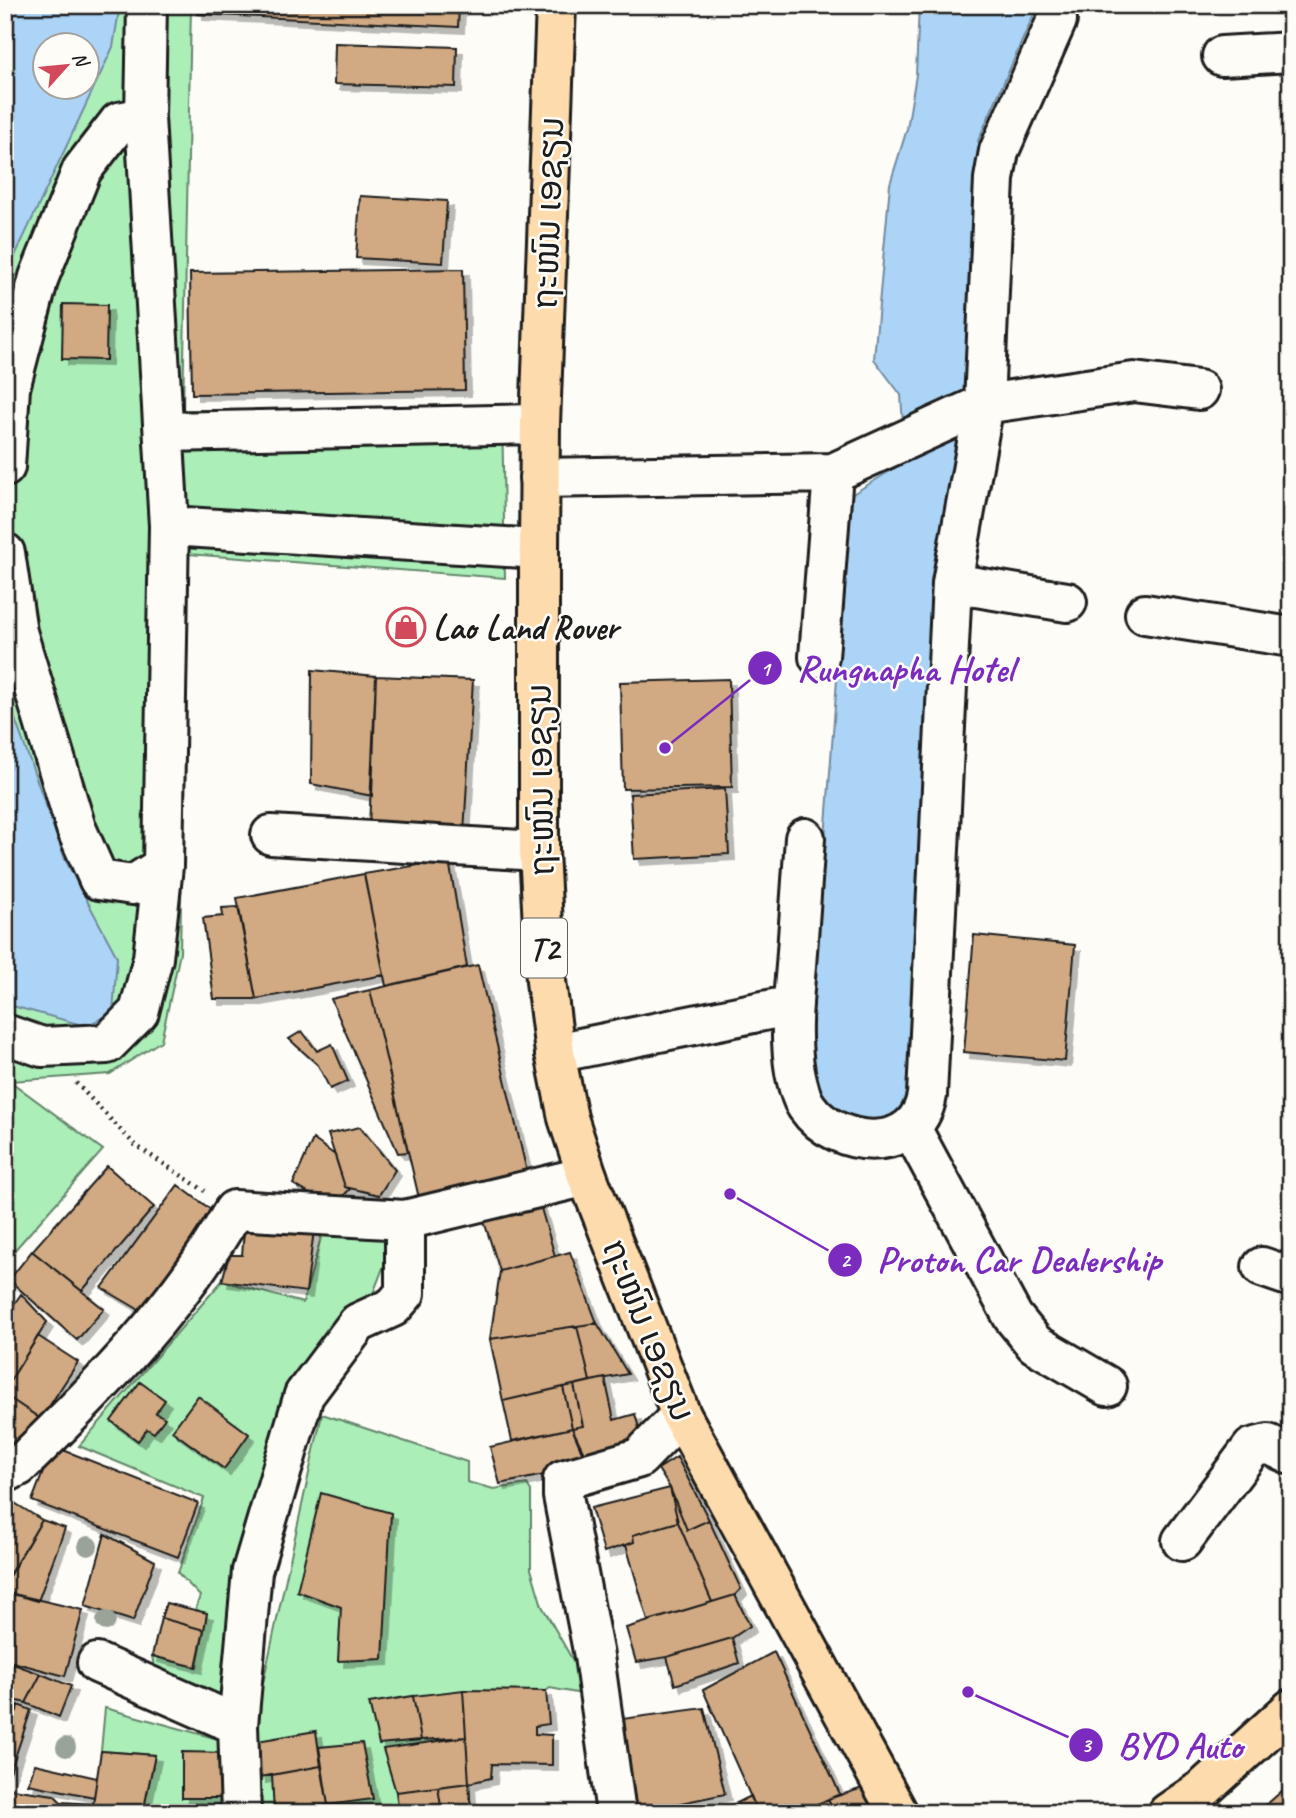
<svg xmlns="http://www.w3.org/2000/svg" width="1296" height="1818" viewBox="0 0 1296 1818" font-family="Caveat,'Noto Sans Lao',sans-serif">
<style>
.green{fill:#abeeb8;stroke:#64856a;stroke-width:2;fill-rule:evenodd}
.water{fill:#abd4f6;stroke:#728a9f;stroke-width:2;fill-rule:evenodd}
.building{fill:#d1aa83;stroke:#1c1c1c;stroke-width:2;filter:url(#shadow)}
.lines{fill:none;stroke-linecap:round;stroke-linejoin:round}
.minor-casing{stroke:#1c1c1c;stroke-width:44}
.major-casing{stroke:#1c1c1c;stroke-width:44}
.path{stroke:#1c1c1c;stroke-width:4.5;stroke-dasharray:2 5;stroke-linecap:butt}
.minor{stroke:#fdfcf7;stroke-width:38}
.major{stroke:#fedbac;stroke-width:38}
.tree{fill:#99a398}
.labels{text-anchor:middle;stroke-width:5;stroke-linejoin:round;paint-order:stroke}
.shield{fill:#fdfcf7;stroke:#605f5e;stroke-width:2}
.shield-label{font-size:33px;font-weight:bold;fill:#1c1c1c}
.street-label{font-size:35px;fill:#1c1c1c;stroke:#fdfcf7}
.poi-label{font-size:35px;font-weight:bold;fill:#1c1c1c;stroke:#fdfcf7;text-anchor:start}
.leader{fill:none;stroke:#7b2cbf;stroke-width:2.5}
.callout-dot{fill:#7b2cbf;stroke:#fdfcf7;stroke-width:2.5}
.mark-label{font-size:21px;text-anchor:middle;font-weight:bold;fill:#fff}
.callout-label{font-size:37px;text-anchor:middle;font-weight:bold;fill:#7b2cbf;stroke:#fdfcf7;stroke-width:5;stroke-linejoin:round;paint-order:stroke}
</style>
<defs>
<filter id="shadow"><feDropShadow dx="6" dy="6" stdDeviation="0" flood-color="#0004"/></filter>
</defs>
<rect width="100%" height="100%" fill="#fdfcf7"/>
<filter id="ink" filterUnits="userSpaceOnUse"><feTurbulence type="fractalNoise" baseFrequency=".0143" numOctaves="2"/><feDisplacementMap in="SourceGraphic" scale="14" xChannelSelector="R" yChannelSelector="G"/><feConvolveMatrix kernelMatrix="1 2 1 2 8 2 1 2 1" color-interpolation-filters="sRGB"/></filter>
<g filter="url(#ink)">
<path class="green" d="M5,5H191L183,410H502L505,578L188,554L180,953L161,1041L110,1074L10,1081L103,1150L5,1261ZM46,46H88V88H46Z
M322,1234H390V1250L369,1304L296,1388L230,1706L154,1666L152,1656L197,1667L207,1614L195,1610L200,1596L178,1573L204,1498L79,1446L222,1281L303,1303Z
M322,1414L467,1462V1482L494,1489L527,1484L531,1491V1569L542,1606L593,1696L550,1688L546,1691H463L471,1813H252L254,1724Z
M105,1708L229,1742V1813H143L155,1755L101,1751Z"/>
<path class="water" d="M5,5H120L113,47L5,277ZM46,46H88V88H46Z
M919,5H1038L978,141L985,153L966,395L903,425L901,395L874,359L890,184L907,129L916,75Z
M955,431L959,453L909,1114L876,1131L836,1119L809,1074L810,1036L851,495Z
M5,691L65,859L117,957L113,1013L86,1026L5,1004Z"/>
<path class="building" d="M197,5H459L458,27L197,14Z
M335,43L457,47L456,87L334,84Z
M360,196L447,201L443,263L356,258Z
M463,269L465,390L192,394L190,273Z
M63,304L107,305L106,360L62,359Z
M312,670L376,676L372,796L311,784Z
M376,676L473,680L464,833L369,827Z
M729,679L732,787L623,789L620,682Z
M725,789L729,854L634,859L630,794Z
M449,860L467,967L386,986L364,874Z
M364,874L384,975L256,999L237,898Z
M238,907L256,999H214L203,918L223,916L222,908Z
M974,935L1075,945L1065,1061L964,1052Z
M478,965L527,1172L419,1198L370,990Z
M370,990L408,1152L398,1153L331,999Z
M302,1031L317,1051L332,1044L348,1081L330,1089L318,1065L289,1039Z
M360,1127L395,1170L379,1195L345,1187L328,1134Z
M313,1139L335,1155L345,1187L350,1189L332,1207L293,1184Z
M107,1166L154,1207L82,1291L32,1251Z
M178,1185L218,1215L148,1315L102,1288Z
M538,1198L555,1256L500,1271L481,1212Z
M314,1230L306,1292L222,1281L229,1255H242L244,1231Z
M32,1251L104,1309L77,1340L9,1280Z
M570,1252L597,1323L490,1339L500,1271Z
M21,1294L47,1322L5,1389V1317Z
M597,1323L628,1374L590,1381L577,1326Z
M577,1326L590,1381L503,1401L490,1339Z
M38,1336L78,1362L41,1419L5,1395V1389Z
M605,1378L614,1420L635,1414L643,1442L588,1461L572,1428L583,1426L574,1385Z
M140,1382L165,1400L156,1413L165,1418L154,1433L147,1429L138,1441L111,1421Z
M574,1385L583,1426L572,1428L563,1387Z
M563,1387L572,1428L512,1441L503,1401Z
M5,1395L41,1419L5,1464Z
M198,1396L249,1434L224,1469L172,1431Z
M572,1428L588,1466L500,1484L490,1447Z
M53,1446L198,1503L178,1557L32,1501Z
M677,1457L709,1520L687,1530L670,1488L658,1469Z
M670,1488L678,1522L633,1535L634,1542L604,1552L591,1508Z
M670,1488L687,1530L709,1520L741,1589L735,1595L712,1602L678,1522Z
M321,1493L391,1513L383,1659L338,1661L341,1607L297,1591Z
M5,1497L42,1520L9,1575L5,1573Z
M42,1520L65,1528L38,1601L5,1592V1583Z
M678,1522L712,1602L648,1621L626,1545L634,1542L633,1535Z
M105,1534L155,1561L133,1621L85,1606Z
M5,1592L83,1610L65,1676L5,1660Z
M735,1595L750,1626L732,1638L667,1657L636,1662L626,1628Z
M166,1603L207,1613L204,1630L161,1618Z
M161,1618L204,1630L196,1667L152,1656Z
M732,1638L739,1663L675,1685L667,1657Z
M774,1652L840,1794L797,1813H758L703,1690Z
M5,1661L41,1674L26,1703L5,1698Z
M41,1674L71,1686L59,1717L26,1703Z
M463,1690L466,1737L421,1740L413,1696Z
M463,1690L546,1691L549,1724L535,1726V1734L552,1735V1765L492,1764L491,1778L469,1783Z
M413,1696L421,1740L379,1744L369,1703Z
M18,1705L31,1710L7,1781L5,1708L17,1711Z
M704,1708L725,1794L637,1812L622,1719Z
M316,1731L321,1766L260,1777L257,1741Z
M466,1737L469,1783L396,1792L383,1749Z
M362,1743L373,1799L328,1805L319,1747Z
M101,1751L155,1755L143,1813H95L93,1804Z
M182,1752L229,1753L228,1798H182Z
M35,1764L97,1778L94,1797L28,1784Z
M321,1766L328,1805L274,1813L272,1775Z
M469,1783L471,1813H442L438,1787Z
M1291,1783V1813H1257Z
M869,1786L883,1813H836L828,1799Z
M438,1787L442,1813H399L396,1792Z
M5,1788L54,1795L61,1802L60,1813H5Z
M751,1796L758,1813H729L727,1808Z
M828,1799L835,1813H799Z
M61,1802L93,1804L95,1813H60Z
M328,1805L330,1813H274Z"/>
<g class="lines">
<defs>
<path id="minor" d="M1222,56L1291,52
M166,432L540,424
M5,467L10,388L39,277L82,170L119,122L145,117
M539,478L833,473L984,404L1134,382L1199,390
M169,526L539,549
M5,553L17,632L76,828L99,880L133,885L163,866L169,526L145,117L147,5
M952,583L1067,602
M1145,614L1291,637
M819,657L833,473
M271,835L539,851
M805,838C802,880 799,923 796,966C793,1001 789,1036 795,1072C797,1082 801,1099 807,1107C836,1149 917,1156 927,1095L952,583L984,404L994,179L999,151L1057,20
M5,1034L42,1047L107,1044L139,1012L153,958L163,866
M555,1053L793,1005
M911,1128L1013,1317L1035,1344L1107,1386
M1262,1267L1291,1277
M5,1473L19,1466C99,1388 178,1308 234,1210L405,1220L587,1176
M1182,1541L1252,1448L1268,1444L1291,1455
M97,1663L238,1725
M241,1813L238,1725L252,1571L304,1395L358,1323L393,1307L405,1293V1220
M616,1813L594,1656L563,1496V1480L639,1458L681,1415"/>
<path id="major" d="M556,5L540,424L539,549V851L546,981L555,1053L568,1118L587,1176L681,1415L898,1813
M1168,1813L1203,1789L1291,1709"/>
</defs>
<use href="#minor" class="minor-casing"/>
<use href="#major" class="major-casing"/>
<path class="path" d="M76,1083L135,1145L205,1191"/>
<use href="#minor" class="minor"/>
<use href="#major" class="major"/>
</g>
<g class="tree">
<circle cx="88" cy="1546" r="10"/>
<circle cx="106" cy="1621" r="10"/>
<circle cx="66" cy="1747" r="10"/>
</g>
</g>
<defs>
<symbol id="shop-ring" viewBox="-11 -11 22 22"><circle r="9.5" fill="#fdfcf7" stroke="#d1495b" stroke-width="1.5"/><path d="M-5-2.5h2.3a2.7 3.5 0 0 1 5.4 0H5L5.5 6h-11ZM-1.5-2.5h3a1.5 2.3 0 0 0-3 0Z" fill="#d1495b"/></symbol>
</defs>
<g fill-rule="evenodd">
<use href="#shop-ring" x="384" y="605" width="44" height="44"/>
</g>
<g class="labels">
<rect class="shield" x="521" y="918.5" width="46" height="59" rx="5"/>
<g class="shield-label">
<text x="544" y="960">T2</text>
</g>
<g class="street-label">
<text transform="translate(548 213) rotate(-88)" y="12">ຖະໜົນ ເອຊຽນ</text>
<text transform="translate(540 780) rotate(-91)" y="12">ຖະໜົນ ເອຊຽນ</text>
<text transform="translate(649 1330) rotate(68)" y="12">ຖະໜົນ ເອຊຽນ</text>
</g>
<g class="poi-label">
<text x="433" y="639">Lao Land Rover</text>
</g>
</g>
<path class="leader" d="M665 748L765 668M730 1194L845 1260M968 1692L1086 1745"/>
<g class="callout-dot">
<circle cx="665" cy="748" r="7"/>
<circle cx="730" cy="1194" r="7"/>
<circle cx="968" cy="1692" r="7"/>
<circle cx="765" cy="668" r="18"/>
<circle cx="845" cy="1260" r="18"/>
<circle cx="1086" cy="1745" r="18"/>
</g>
<g class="mark-label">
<text x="765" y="676">1</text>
<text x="845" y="1267">2</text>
<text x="1086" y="1752">3</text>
</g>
<g class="callout-label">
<text x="905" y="681">Rungnapha Hotel</text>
<text x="1019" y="1272">Proton Car Dealership</text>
<text x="1180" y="1758">BYD Auto</text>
</g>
<rect width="1296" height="1818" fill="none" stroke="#fdfcf7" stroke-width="28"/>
<rect x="14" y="14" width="1268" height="1790" fill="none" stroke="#1c1c1c" stroke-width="2.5" filter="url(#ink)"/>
<g transform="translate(66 66) rotate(63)"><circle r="33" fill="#fdfcf7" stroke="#a3a29f" stroke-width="2"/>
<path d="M0-5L12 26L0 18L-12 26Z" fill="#d1495b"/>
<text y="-10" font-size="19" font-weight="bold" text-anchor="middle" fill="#1c1c1c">N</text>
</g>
</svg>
